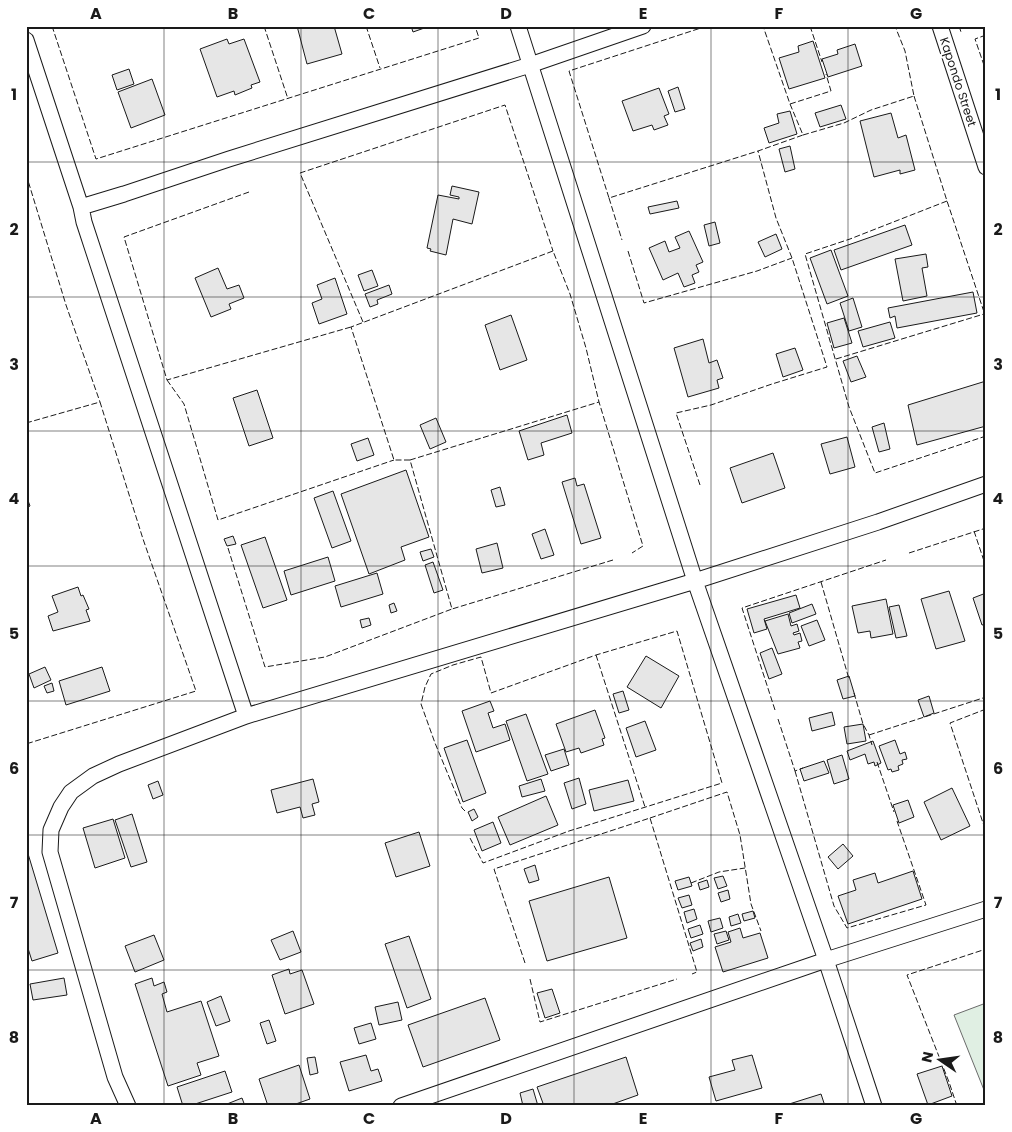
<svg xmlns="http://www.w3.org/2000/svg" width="1012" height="1132" viewBox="0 0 1012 1132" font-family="Poppins,sans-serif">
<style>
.pitch{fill:#e0efe3;stroke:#6a6a6a}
.building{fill:#e6e6e6;stroke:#1a1a1a}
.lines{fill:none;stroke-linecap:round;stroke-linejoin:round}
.minor-casing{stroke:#1a1a1a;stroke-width:17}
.minor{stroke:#fff;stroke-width:15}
.fence{stroke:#1a1a1a;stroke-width:1;stroke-dasharray:6 2.5;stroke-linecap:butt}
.grid{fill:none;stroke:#1a1a1a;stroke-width:1;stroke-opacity:0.55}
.labels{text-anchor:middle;stroke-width:4;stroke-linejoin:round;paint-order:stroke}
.street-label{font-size:12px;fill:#1a1a1a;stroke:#fff}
.neatline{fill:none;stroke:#1a1a1a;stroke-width:2}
.grid-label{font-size:16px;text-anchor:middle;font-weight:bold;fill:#1a1a1a}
</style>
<rect width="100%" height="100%" fill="#fff"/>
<path class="pitch" d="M986,1003V1095L954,1015Z"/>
<path class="building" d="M297,26H334L342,54L307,64Z
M411,26H430L413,32Z
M227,39L229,44L244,39L260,82L251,85L252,88L235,95L234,91L217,97L200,49Z
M813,41L825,78L789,89L779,58L799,52L798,46Z
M855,44L862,66L828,77L822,59L838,54L837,50Z
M129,69L134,84L117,90L112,75Z
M152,79L165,115L131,128L118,92Z
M678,87L685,109L675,112L668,91Z
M659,88L669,114L664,116L668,125L654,130L652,125L633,131L622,101Z
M841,105L846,119L820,127L815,113Z
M790,111L797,134L769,143L764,128L779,123L777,114Z
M891,113L898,138L906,135L915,170L900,174V170L874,177L860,121Z
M790,146L795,169L785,172L779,149Z
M452,186L479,192L472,224L453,219L446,255L430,251L431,249L427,248L438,195L459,199V197L450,195Z
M677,201L679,208L650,214L648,207Z
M715,222L720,243L709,246L704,225Z
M905,225L912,245L841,270L834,250Z
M689,231L703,262L696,265L699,272L692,275L695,283L684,287L678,273L663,280L649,248L665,241L669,252L680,248L675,237Z
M776,234L782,249L765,257L758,242Z
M831,250L848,296L827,304L810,258Z
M926,254L928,267L922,268L927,296L903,301L895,259Z
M218,268L227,289L239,285L244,298L229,304L231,309L211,317L195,278Z
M372,270L378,286L364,291L358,275Z
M335,278L347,314L319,324L312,303L322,299L317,285Z
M389,285L392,294L377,300L378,304L370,307L365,294Z
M973,292L977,313L897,328L895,316L890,318L888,308Z
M853,298L862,327L849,331L840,303Z
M511,315L527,360L500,370L485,325Z
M844,318L852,343L834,348L827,323Z
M890,322L895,338L863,347L858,331Z
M703,339L709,363L717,360L723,378L717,380L719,388L688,397L674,348Z
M795,348L803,370L783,377L776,354Z
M857,356L866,377L851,382L843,361Z
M986,381V426L917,445L908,405Z
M257,390L273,438L249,446L233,398Z
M567,415L572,433L541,443L544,455L528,460L519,431Z
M436,418L446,442L430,449L420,425Z
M884,423L890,449L879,452L872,427Z
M847,437L855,467L830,474L821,444Z
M368,438L374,455L357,461L351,444Z
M773,453L785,488L742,503L730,468Z
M406,470L429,537L401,547L405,560L369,574L341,494Z
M575,478L577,486L584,484L601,538L581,544L562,482Z
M500,487L505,505L496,507L491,490Z
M333,491L351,541L332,548L314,498Z
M26,495L30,506L26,508Z
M545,529L554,555L541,559L532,534Z
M233,536L236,544L227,546L224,539Z
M265,537L287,600L263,608L241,545Z
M497,543L503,568L482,573L476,549Z
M431,549L434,557L423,561L420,552Z
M328,557L335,581L291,595L284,571Z
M433,562L443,590L434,593L425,565Z
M377,573L383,594L341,607L335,586Z
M78,587L81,596L83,595L89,609L86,610L90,621L53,631L48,616L58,612L52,596Z
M949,591L965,641L936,649L921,599Z
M986,593V624L982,625L973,598Z
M796,595L800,608L764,619L767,629L754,633L747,609Z
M886,599L893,634L871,638L870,631L858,633L852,606Z
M394,603L397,611L391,613L389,605Z
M812,604L816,614L792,623L789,613Z
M899,605L907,636L896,638L889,607Z
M788,614L791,626L797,624L799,631L793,633L794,635L800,633L802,641L798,642L800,648L778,654L765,621Z
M369,618L371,625L362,628L360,620Z
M817,620L825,640L809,646L801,626Z
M772,648L782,674L769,679L760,653Z
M646,656L679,676L661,708L627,687Z
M45,667L51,680L34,688L29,674Z
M102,667L110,691L66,705L59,681Z
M849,676L855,696L843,699L837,680Z
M52,683L54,691L47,693L44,686Z
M623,691L629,710L619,713L613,694Z
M929,696L934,713L924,717L918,700Z
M490,701L494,711L488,713L493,728L505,724L510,740L476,752L462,711Z
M595,710L605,738L602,739L604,745L581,753L579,748L566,752L556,724Z
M832,712L835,725L812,731L809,718Z
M526,714L548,774L527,781L506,721Z
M645,721L656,750L636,757L626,728Z
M863,724L866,741L847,744L844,727Z
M467,740L486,793L463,802L444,748Z
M895,740L900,754L905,752L907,759L902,760L903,764L898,766L899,770L892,772L891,769L888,770L879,746Z
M873,741L881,763L875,766L874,762L868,764L865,754L850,760L847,751Z
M564,749L569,765L551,771L545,755Z
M842,755L849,779L834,784L827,760Z
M824,761L829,773L804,781L800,769Z
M579,778L586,804L572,809L564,783Z
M313,779L319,802L312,804L315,815L303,818L300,807L277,813L271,790Z
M541,779L545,791L522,797L519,786Z
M628,780L634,801L594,811L589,790Z
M158,781L163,795L153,799L148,785Z
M952,788L970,826L941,840L924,802Z
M546,796L558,825L510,845L498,817Z
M908,800L914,817L899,823L893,805Z
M474,809L478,817L472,821L468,812Z
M132,814L147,862L131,867L115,820Z
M113,819L125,858L95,868L83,828Z
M493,822L501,843L482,851L474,830Z
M419,832L430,866L396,877L385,843Z
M843,844L853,856L838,869L828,857Z
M26,847L58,953L32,961L26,942Z
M535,865L539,880L529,883L524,869Z
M913,871L922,899L848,924L838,896L856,890L853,880L875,873L878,883Z
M723,876L727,886L718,889L714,878Z
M609,877L627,938L547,961L529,901Z
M689,877L692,886L678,890L675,881Z
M707,880L709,887L700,890L698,883Z
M728,890L730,899L721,902L718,893Z
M689,895L692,905L682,908L678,898Z
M694,909L697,919L687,923L684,912Z
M753,911L755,918L744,921L742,914Z
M738,914L741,923L731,926L729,917Z
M720,918L723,928L711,932L708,921Z
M700,925L703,934L691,938L688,929Z
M740,928L743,938L760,933L768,958L723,972L715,947L731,942L728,932Z
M293,931L301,952L280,960L271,940Z
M726,931L729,940L717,944L714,934Z
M154,935L164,960L135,972L125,946Z
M409,936L431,999L407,1008L385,944Z
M701,939L703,947L693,951L690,943Z
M289,969L290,974L302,970L314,1004L285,1014L272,975Z
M64,978L67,995L33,1000L30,984Z
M152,978L154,986L164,982L167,992L162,994L167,1012L201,1001L219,1056L197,1063L201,1075L168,1086L135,984Z
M552,989L560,1013L545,1018L537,993Z
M221,996L230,1021L216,1026L207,1002Z
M485,998L500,1040L423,1067L408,1025Z
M398,1002L402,1020L379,1025L375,1007Z
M269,1020L276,1041L267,1044L260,1023Z
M371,1023L376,1039L359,1044L354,1028Z
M366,1055L371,1071L378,1069L382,1081L349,1091L340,1062Z
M752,1055L762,1088L716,1101L709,1077L735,1070L732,1060Z
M315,1057L318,1073L310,1075L307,1058Z
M626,1057L638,1095L607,1106H544L537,1087Z
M299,1065L310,1099L290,1106H268L259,1079Z
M942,1066L952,1096L928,1105L917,1074Z
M225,1071L232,1092L189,1106H183L177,1087Z
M533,1089L538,1106H523L520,1093Z
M821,1094L825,1106H786V1105Z
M242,1098L245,1106H222Z"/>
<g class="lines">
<defs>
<path id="minor" d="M518,26L695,581L826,960L874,1106
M940,26L986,167
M26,40L81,207L84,222L246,716
M81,207L124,194L229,159L530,65L643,26
M128,1106L115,1077L50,852L51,830L61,807L71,792L93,776L119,764L246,716L695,581L878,522L986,484
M401,1106L826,960L986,909"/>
</defs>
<use href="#minor" class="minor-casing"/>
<use href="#minor" class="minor"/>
<path class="fence" d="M52,26L96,159L479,38L475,26
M264,26L288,99
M366,26L380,68
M707,26L569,71L609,198L758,151L803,135L790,104L763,26
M810,26L822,62
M959,26L961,32
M986,35L975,39L986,71
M914,96L947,201L986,318
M790,104L831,91L826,74
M803,135L844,123L871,110L914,96L905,51L895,26
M26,174L66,305L100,402
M249,192L124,237L167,380L351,327
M609,198L622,240
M947,201L850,239L805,254L849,407L875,473L986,436
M628,251L644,303L757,271L792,258
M363,322L300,173L505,105L553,251
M836,359L984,314
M167,380L184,404L218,520L394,460
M26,423L100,402L143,539L196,691L26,744
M410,460H394L351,327L553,251L570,294L586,348L599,402
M700,485L676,413L711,405L772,384L827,367L792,258L776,218L758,151
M974,531L986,567
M228,548L265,667L325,657L452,609
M909,553L986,528
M613,560L452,609L410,460L599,402L643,546L632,553
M821,582L849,679
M596,655L645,807
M854,693L863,724L869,735L872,745
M986,709L950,723L986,832
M775,710L742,608L886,560
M778,719L795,771L803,768
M869,735L986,697
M877,762L894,812
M795,771L834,906L847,928L926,905L897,821
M465,811L462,808L435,743L421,704L425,687L431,674L453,665L481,657L491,693L596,655L677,631L722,783L582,827L569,831L483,863L470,838
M650,818L727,792L740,835L751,904L761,931
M691,883L719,872L745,868
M525,963L494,869L650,818L697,972L692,974
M530,979L540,1022L677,979
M957,1106L949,1082L907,975L986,949"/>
</g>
<path class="grid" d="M164,26V1106M301,26V1106M438,26V1106M574,26V1106M711,26V1106M848,26V1106M26,162H986M26,297H986M26,431H986M26,566H986M26,701H986M26,835H986M26,970H986"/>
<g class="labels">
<g class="street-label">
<text transform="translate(958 82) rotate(72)" y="4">Kapondo Street</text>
</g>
</g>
<rect width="1012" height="1132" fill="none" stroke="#ffffff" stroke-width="55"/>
<g transform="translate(940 1060) rotate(283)" stroke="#ffffff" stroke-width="4" paint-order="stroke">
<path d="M0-4L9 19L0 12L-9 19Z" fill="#1a1a1a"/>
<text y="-8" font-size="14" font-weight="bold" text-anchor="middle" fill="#1a1a1a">N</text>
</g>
<rect x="28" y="28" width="956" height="1076" class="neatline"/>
<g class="grid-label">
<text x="96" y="19">A</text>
<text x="233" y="19">B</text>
<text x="369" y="19">C</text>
<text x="506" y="19">D</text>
<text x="643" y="19">E</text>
<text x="779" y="19">F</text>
<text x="916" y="19">G</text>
<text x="14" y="100">1</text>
<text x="998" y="100">1</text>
<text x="14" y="235">2</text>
<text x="998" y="235">2</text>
<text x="14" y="370">3</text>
<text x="998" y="370">3</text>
<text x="14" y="504">4</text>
<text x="998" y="504">4</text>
<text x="14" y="639">5</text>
<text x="998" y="639">5</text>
<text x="14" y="774">6</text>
<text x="998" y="774">6</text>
<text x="14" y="908">7</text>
<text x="998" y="908">7</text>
<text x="14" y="1043">8</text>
<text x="998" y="1043">8</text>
<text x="96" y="1124">A</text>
<text x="233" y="1124">B</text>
<text x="369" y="1124">C</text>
<text x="506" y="1124">D</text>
<text x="643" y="1124">E</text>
<text x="779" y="1124">F</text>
<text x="916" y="1124">G</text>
</g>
</svg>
